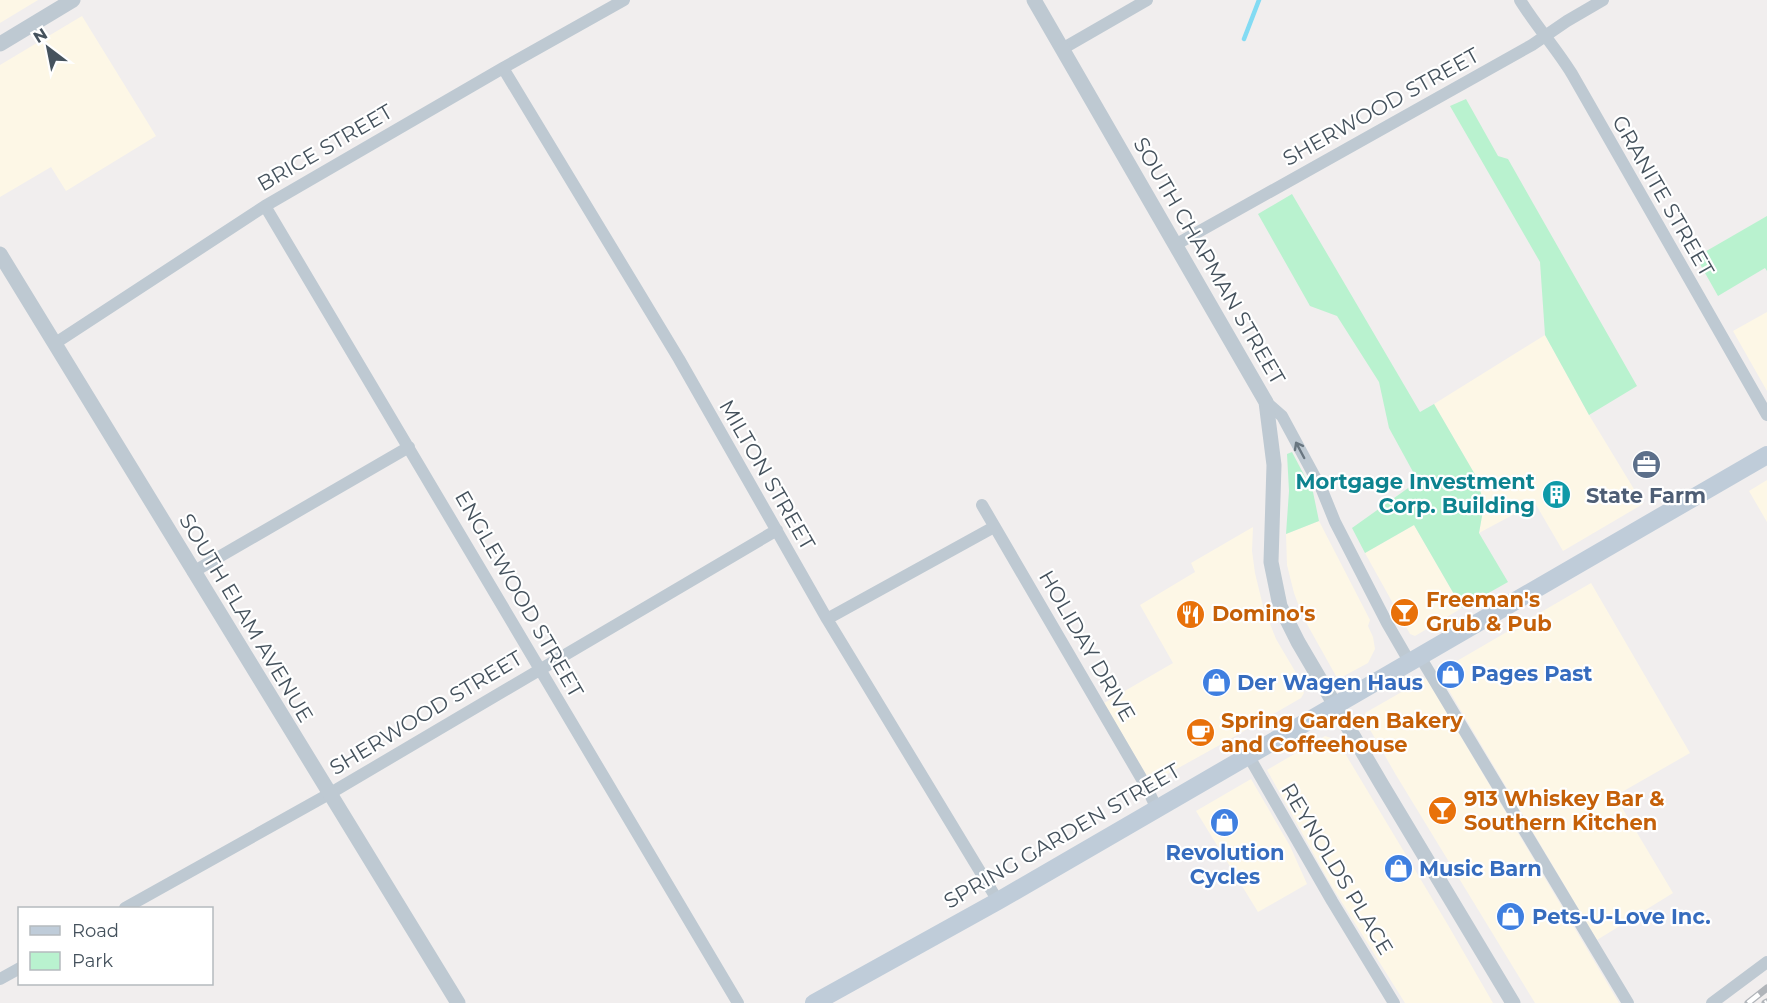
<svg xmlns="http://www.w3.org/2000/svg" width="1767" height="1003" viewBox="0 0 1767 1003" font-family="Montserrat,sans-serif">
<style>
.commercial{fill:#fdf7e6}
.green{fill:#b9f2cf}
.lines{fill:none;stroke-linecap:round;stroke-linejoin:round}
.stream{stroke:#83dbf3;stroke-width:4.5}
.minor{stroke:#bec9d2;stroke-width:12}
.tertiary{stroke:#bec9d2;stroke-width:15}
.secondary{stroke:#bfccd9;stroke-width:18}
.rail-casing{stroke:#b0b4b9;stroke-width:7}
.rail{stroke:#fff;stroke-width:4.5;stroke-dasharray:14;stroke-linecap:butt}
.oneway{stroke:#697680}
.labels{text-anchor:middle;stroke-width:4.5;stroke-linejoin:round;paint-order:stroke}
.street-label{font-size:21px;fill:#45525d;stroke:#fff}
.culture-label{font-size:21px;font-weight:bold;fill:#0d838f;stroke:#fff;text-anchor:end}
.service-label{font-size:21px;font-weight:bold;fill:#4e5e75;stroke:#fff}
.food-label{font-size:21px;font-weight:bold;fill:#c56008;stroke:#fff;text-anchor:start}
.shop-label{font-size:21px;font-weight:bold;fill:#366cbe;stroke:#fff;text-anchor:start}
</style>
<rect width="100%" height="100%" fill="#f1eeee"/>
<path class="commercial" d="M0,0H38L0,23Z
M82,16L156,136L66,191L51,167L0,197V65Z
M1767,312V391L1733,331Z
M1545,335L1589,415L1643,504L1563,551L1535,503L1479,533L1484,505L1477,478L1434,404Z
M1767,480V522L1749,491Z
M1319,521L1370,620L1368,626L1373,637L1375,649L1368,663L1342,677L1336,676L1303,617L1294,593L1287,565L1286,534Z
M1414,525L1462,608L1415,636L1410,634L1365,553Z
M1253,527L1252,551L1255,573L1263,606L1276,639L1299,678L1304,693L1301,698L1218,746L1155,781H1150L1104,703L1173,663L1140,605L1195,572L1191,563Z
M1591,583L1690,753L1615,796L1673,893L1597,940L1438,672Z
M1426,678L1619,1003H1535L1396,775L1365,721V713Z
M1325,736L1337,740L1448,925L1493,1003H1405L1331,885L1267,770Z
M1251,779L1290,846L1307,884L1258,912L1196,811Z"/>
<path class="green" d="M1466,99L1498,156L1508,159L1637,386L1589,415L1545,335L1540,262L1450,106Z
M1292,194L1420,412L1434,404L1477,478L1484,505L1479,533L1508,582L1462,608L1414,525L1365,553L1352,528L1418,481L1389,428L1379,382L1337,316L1310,306L1258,214Z
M1767,216V271L1765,268L1718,296L1696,257Z
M1292,452L1313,492L1319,521L1286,534L1289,491L1287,454Z"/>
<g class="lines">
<path class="stream" d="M1244,39L1259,0"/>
<path class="minor" d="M1520,0C1536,26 1556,48 1572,74L1767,415
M1062,49L1147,0
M503,68L679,359L827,619L998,901
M265,206L738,1003
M1175,245L1532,45L1567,21L1603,0
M54,344L265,206L503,68L624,0
M1266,402L1282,416L1322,490L1335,522L1387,623L1409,661
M982,505L1147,788L1156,807
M193,572L409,447
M827,619L994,527
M1419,655L1628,1003
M1248,755L1332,901L1394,1003
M125,908L329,794L777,530
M0,979L20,968
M1712,1003L1767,962"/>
<path class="tertiary" d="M1034,0L1266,402L1274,465L1271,562L1280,606L1298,642L1382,785L1513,1003
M0,44L73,0
M0,254L458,1003"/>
<path class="secondary" d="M814,1003L998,901L1767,455"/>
<defs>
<path id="rail" d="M1748,1003L1767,988
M1765,1003L1767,1002"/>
</defs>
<use href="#rail" class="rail-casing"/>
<use href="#rail" class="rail"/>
</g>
<defs><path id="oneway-shaft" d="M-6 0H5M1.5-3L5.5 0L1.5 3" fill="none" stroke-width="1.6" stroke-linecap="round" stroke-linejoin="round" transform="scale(1.5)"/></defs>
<use class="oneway" href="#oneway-shaft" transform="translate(1300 450) rotate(-118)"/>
<defs>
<symbol id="office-disc" viewBox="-11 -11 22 22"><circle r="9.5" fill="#5c6f8a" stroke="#fff"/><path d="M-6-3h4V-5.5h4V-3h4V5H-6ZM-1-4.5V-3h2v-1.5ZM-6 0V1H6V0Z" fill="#fff"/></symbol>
<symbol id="building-disc" viewBox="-11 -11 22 22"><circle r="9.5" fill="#0f9aa8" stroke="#fff"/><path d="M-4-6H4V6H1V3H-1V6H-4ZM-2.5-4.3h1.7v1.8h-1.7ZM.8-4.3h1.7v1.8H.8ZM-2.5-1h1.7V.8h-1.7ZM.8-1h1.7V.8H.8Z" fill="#fff"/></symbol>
<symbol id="bar-disc" viewBox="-11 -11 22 22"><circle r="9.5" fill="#e8710a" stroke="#fff"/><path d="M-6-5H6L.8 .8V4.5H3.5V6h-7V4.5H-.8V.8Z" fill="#fff"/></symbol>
<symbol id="restaurant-disc" viewBox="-11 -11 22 22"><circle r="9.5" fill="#e8710a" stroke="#fff"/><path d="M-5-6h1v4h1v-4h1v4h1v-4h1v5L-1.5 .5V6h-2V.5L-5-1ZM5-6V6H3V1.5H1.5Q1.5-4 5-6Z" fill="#fff"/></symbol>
<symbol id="shop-disc" viewBox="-11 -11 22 22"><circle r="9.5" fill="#3f7fe0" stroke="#fff"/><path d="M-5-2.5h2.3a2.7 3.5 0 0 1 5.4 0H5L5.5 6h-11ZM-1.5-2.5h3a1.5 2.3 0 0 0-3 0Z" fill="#fff"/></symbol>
<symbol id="cafe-disc" viewBox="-11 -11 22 22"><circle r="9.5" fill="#e8710a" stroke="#fff"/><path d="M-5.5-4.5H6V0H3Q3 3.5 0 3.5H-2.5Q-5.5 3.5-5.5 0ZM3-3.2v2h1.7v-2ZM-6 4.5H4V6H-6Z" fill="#fff"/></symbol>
</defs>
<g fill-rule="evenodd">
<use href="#office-disc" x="1630" y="448" width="33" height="33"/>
<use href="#building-disc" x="1540" y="478" width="33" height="33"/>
<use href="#bar-disc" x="1388" y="596" width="33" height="33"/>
<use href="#restaurant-disc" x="1174" y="598" width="33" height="33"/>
<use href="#shop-disc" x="1434" y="658" width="33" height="33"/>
<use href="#shop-disc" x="1200" y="666" width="33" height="33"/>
<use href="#cafe-disc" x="1184" y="716" width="33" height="33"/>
<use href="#bar-disc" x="1426" y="794" width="33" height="33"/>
<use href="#shop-disc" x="1208" y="806" width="33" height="33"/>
<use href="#shop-disc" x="1382" y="852" width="33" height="33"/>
<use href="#shop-disc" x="1494" y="900" width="33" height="33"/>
</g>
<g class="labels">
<g class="street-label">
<text transform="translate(1381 107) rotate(-29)" y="7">SHERWOOD STREET</text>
<text transform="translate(325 148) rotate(-30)" y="7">BRICE STREET</text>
<text transform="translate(1663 196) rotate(60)" y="7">GRANITE STREET</text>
<text transform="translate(1209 261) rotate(60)" y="7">SOUTH CHAPMAN STREET</text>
<text transform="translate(767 475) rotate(60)" y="7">MILTON STREET</text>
<text transform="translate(519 594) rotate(60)" y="7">ENGLEWOOD STREET</text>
<text transform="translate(246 618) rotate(59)" y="7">SOUTH ELAM AVENUE</text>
<text transform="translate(1087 646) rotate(60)" y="7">HOLIDAY DRIVE</text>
<text transform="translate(426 713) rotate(-31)" y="7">SHERWOOD STREET</text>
<text transform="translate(1062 836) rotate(-30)" y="7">SPRING GARDEN STREET</text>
<text transform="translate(1337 869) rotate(59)" y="7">REYNOLDS PLACE</text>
</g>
<g class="culture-label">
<text x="1535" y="489">Mortgage Investment<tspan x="1535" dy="24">Corp. Building</tspan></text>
</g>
<g class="service-label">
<text x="1646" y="503">State Farm</text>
</g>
<g class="food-label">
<text x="1426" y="607">Freeman's<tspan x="1426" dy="24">Grub &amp; Pub</tspan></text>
<text x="1212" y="621">Domino's</text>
<text x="1221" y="728">Spring Garden Bakery<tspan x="1221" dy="24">and Coffeehouse</tspan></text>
<text x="1464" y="806">913 Whiskey Bar &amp;<tspan x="1464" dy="24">Southern Kitchen</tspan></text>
</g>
<g class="shop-label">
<text x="1471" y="681">Pages Past</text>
<text x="1237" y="690">Der Wagen Haus</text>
<text x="1225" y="860" text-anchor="middle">Revolution<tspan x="1225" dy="24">Cycles</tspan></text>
<text x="1419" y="876">Music Barn</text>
<text x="1532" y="924">Pets-U-Love Inc.</text>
</g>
</g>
<rect x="18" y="907" width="195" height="78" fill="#ffffff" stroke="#b5babe" stroke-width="1.5"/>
<rect x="30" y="926" width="30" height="9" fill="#bfccd9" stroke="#b5babe" stroke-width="1.5"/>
<text x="72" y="937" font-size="18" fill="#45525d">Road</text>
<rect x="30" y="952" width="30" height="18" fill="#b9f2cf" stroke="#b5babe" stroke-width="1.5"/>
<text x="72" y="967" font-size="18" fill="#45525d">Park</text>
<g transform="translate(48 48) rotate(328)" stroke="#ffffff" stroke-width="4.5" paint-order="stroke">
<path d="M0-4.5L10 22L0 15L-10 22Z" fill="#45525d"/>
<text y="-9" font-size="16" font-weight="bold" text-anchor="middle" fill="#45525d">N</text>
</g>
</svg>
